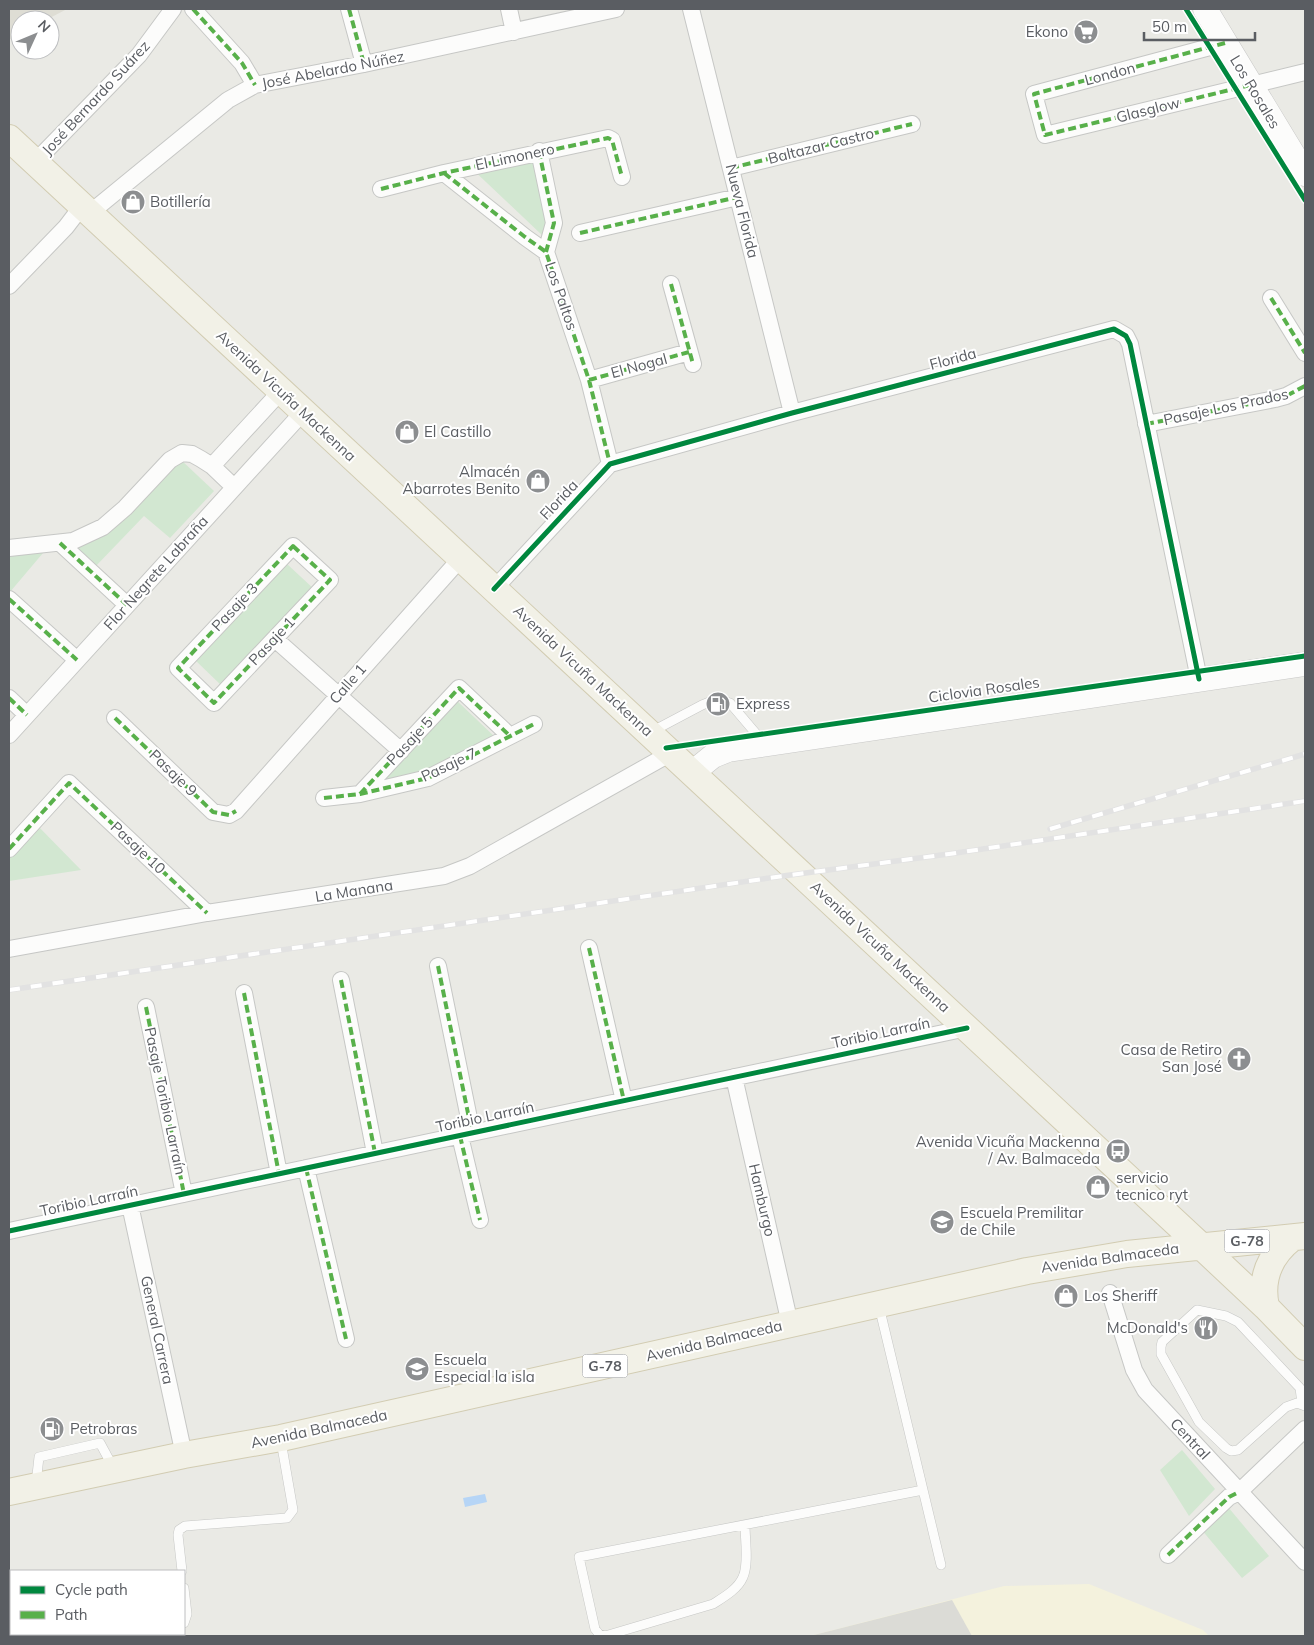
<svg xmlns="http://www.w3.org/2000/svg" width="1314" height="1645" viewBox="0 0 1314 1645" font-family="Mulish,sans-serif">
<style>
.commercial{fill:#f4f2dd}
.industrial{fill:#dbdbd6}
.education{fill:#deddd4}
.green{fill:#d2e7d1}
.water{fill:#b6d5f6}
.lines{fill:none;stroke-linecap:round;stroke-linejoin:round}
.lane-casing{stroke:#c6c7c5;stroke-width:10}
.street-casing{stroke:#c6c7c5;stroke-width:18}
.secondary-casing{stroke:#c7c7c6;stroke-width:25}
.primary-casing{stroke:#d2ccb2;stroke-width:28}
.lane{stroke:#fcfcfb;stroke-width:9}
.street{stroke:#fcfcfb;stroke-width:16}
.secondary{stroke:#fcfcfb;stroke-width:24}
.primary{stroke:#f2f1e7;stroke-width:26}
.rail-casing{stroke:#e2e2e2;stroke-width:5.5}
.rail{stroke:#fff;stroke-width:4;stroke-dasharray:11;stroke-linecap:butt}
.quiet{stroke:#58b04a;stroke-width:4;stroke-dasharray:8 4;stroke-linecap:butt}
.cycleway-casing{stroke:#fff;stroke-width:8}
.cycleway{stroke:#00873e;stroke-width:5}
.labels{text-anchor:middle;stroke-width:4;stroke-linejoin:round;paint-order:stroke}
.shield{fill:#fff;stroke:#8c8e91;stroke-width:1}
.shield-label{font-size:14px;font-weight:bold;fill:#5a5d62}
.poi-label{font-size:15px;fill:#5a5d62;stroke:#fff;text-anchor:start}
.street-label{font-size:15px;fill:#5a5d62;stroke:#fff}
</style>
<rect width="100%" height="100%" fill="#eaeae5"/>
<path class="commercial" d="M1089,1584L1203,1630L1209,1636H810L1004,1586Z"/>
<path class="industrial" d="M952,1600L972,1636H810Z"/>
<path class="education" d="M9,9H67L46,20H20V34L9,40Z"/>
<path class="green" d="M532,149L550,227L543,236L468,165Z
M180,459L214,491L170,538L144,516L94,568L69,546Z
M43,553L10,592L9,591V556L15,554Z
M286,563L315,590L223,687L195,660Z
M454,698L496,738L429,773L373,786Z
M36,824L81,870L9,881V854Z
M1182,1450L1215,1489L1189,1516L1160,1470Z
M1228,1507L1269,1556L1242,1578L1201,1529Z"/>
<path class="water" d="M485,1494L487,1502L465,1507L463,1498Z"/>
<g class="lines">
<defs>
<path id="lane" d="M651,732L702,705L717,699L730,703L764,743
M879,1306L941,1565
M1197,1310L1226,1316L1238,1322L1300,1388L1301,1396L1305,1406L1297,1403L1286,1407L1238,1450L1231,1451L1226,1448L1199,1422L1161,1354V1347L1162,1342Z
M36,1484L39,1457L100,1443L113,1467
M745,1525C745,1539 749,1564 743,1577C738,1589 724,1597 713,1604L605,1636L599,1634L595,1629L579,1557L923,1490
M182,1571L178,1535L179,1530L185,1526L287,1518L293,1510L281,1441
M184,1588L187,1614L184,1623
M20,1634L27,1636
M37,1636L77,1634"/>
<path id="street" d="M193,9L242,63L255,85
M349,9L364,64
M509,9L514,32
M691,9L792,413
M1225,43L1034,94L1045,135L1305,72
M539,151L554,223L546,252
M35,162L139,55L173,9
M731,168L912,124
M444,173L525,237L546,252L589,380L610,464
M381,189L444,173L608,138L612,140L622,177
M90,213L228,100L255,85L364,64L616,9
M580,233L738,197
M671,284L693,364
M9,286L66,227L82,206
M1271,298L1305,353
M589,380L689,352
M1146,424L1275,399L1286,396L1305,386
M212,466L281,391
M60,543L127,605
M293,546L330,580L214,703L178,668Z
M9,548L73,541L103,527L125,508L170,460L182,453L192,454L201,459L212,466L234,487
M494,589L610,464L792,413L1114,329L1126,336L1130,344L1199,679
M9,599L77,660
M275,639L401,751
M9,698L27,715
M115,718L213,812L229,815L236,811L461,558
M9,735L304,411
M360,794L459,688L510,736
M324,798L360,794L428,778L534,724
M9,849L69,783L207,913
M589,948L624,1101
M9,949L207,913L444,876L470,866L671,753
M438,966L472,1133
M341,980L375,1153
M244,993L279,1174
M146,1007L184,1194
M734,1077L790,1324
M460,1136L480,1220
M306,1168L346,1339
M130,1205L184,1455
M9,1231L967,1028
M1110,1293L1134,1370L1145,1390L1305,1562
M1168,1555L1229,1497L1239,1492L1305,1429"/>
<path id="secondary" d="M1205,9L1305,174
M692,773L713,756L728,750L1305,664"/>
<path id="primary" d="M9,138L1201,1246L1266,1307L1305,1347
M1266,1307C1260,1279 1269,1256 1292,1238
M9,1492L184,1455L281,1438L1027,1271L1127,1254L1305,1236"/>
</defs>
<use href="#lane" class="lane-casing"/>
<use href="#street" class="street-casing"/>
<use href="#secondary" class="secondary-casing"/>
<use href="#primary" class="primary-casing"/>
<use href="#lane" class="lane"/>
<use href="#street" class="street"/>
<use href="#secondary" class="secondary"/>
<use href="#primary" class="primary"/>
<defs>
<path id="rail" d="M1050,829L1305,754
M9,990L783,876L949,854L1305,801"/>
</defs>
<use href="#rail" class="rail-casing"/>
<use href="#rail" class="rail"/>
<path class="quiet" d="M193,9L242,63L255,85
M349,9L364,64
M1225,43L1034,94L1045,135L1250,85
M539,151L554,223L546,252
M731,168L912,124
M444,173L525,237L546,252L589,380L610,464
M381,189L444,173L608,138L612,140L622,177
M580,233L738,197
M671,284L693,364
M1271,298L1305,353
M589,380L689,352
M1146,424L1275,399L1286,396L1305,386
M60,543L127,605
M293,546L330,580L214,703L178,668Z
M9,599L77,660
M9,698L27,715
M115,718L213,812L229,815L236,811
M360,794L459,688L510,736
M324,798L360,794L428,778L534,724
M9,849L69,783L207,913
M589,948L624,1101
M438,966L472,1133
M341,980L375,1153
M244,993L279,1174
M146,1007L184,1194
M460,1136L480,1220
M306,1168L346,1339
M1168,1555L1229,1497L1239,1492"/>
<defs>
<path id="cycleway" d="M1186,9L1305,200
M494,589L610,464L792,413L1114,329L1126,336L1130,344L1199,679
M666,748L1305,656
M9,1231L967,1028"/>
</defs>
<use href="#cycleway" class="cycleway-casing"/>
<use href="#cycleway" class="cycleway"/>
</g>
<defs>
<symbol id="supermarket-disc" viewBox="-11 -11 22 22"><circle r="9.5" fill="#8c8e90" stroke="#fff"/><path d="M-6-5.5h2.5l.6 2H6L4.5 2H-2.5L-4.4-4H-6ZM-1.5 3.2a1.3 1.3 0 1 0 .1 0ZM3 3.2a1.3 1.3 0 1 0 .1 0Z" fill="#fff"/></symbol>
<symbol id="shop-disc" viewBox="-11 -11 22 22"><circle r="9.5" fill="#8c8e90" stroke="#fff"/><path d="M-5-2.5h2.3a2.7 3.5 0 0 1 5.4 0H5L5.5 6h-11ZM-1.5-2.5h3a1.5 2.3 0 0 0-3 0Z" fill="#fff"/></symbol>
<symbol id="fuel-disc" viewBox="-11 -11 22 22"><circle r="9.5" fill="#8c8e90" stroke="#fff"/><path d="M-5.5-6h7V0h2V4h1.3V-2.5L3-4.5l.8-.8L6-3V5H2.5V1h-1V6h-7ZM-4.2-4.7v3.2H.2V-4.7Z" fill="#fff"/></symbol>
<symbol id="church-disc" viewBox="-11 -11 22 22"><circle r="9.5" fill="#8c8e90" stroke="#fff"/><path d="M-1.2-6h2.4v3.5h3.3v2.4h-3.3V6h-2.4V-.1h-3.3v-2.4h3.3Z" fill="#fff"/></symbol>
<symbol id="bus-disc" viewBox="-11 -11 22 22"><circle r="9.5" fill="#8c8e90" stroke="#fff"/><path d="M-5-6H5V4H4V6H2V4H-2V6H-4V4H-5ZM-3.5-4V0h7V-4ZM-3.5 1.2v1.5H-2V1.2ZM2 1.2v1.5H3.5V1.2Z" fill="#fff"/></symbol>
<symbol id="school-disc" viewBox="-11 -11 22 22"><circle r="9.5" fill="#8c8e90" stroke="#fff"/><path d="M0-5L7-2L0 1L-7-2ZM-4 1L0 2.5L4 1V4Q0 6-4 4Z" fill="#fff"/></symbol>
<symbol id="restaurant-disc" viewBox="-11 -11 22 22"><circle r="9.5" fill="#8c8e90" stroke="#fff"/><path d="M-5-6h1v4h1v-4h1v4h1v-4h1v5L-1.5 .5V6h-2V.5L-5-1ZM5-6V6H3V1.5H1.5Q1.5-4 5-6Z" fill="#fff"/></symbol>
</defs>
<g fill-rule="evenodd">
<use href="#supermarket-disc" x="1072" y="18" width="28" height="28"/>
<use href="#shop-disc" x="119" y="188" width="28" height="28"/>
<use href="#shop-disc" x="393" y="418" width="28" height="28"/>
<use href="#shop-disc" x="524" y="467" width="28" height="28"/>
<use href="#fuel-disc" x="704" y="690" width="28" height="28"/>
<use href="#church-disc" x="1225" y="1045" width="28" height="28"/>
<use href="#bus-disc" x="1104" y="1137" width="28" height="28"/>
<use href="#shop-disc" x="1084" y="1173" width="28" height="28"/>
<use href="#school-disc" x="928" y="1208" width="28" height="28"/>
<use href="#shop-disc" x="1052" y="1282" width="28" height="28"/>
<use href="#restaurant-disc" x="1192" y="1314" width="28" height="28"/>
<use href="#school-disc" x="403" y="1355" width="28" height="28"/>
<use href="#fuel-disc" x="38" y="1415" width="28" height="28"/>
</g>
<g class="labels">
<g class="shield">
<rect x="1224.5" y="1229.5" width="45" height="23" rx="4"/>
<rect x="582.5" y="1354.5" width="45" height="23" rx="4"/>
</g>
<g class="shield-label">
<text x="1247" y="1246">G-78</text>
<text x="605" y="1371">G-78</text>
</g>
<g class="poi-label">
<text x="1068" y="37" text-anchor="end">Ekono</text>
<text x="150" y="207">Botillería</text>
<text x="424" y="437">El Castillo</text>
<text x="520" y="477" text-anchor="end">Almacén<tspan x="520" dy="17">Abarrotes Benito</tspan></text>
<text x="736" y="709">Express</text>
<text x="1222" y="1055" text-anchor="end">Casa de Retiro<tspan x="1222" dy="17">San José</tspan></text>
<text x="1100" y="1147" text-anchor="end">Avenida Vicuña Mackenna<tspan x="1100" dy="17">/ Av. Balmaceda</tspan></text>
<text x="1116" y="1183">servicio<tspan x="1116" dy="17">tecnico ryt</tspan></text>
<text x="960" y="1218">Escuela Premilitar<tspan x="960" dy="17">de Chile</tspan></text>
<text x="1084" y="1301">Los Sheriff</text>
<text x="1188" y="1333" text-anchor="end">McDonald's</text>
<text x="434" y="1365">Escuela<tspan x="434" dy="17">Especial la isla</tspan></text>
<text x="70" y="1434">Petrobras</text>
</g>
<g class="street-label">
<text transform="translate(333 70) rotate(-11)" y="5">José Abelardo Núñez</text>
<text transform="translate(1110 74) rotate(-15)" y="5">London</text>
<text transform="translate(1255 92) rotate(59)" y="5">Los Rosales</text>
<text transform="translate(96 98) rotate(-47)" y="5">José Bernardo Suárez</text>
<text transform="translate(1148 110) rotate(-14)" y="5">Glasglow</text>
<text transform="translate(821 146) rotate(-14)" y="5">Baltazar Castro</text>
<text transform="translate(515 157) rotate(-12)" y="5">El Limonero</text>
<text transform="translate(742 211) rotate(76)" y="5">Nueva Florida</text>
<text transform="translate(561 296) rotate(71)" y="5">Los Paltos</text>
<text transform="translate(953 359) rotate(-15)" y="5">Florida</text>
<text transform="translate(639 366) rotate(-15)" y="5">El Nogal</text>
<text transform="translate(286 396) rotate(43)" y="5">Avenida Vicuña Mackenna</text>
<text transform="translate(1226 407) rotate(-12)" y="5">Pasaje Los Prados</text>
<text transform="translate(559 500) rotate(-47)" y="5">Florida</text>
<text transform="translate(156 573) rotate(-48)" y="5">Flor Negrete Labraña</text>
<text transform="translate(235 607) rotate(-47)" y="5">Pasaje 3</text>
<text transform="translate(272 641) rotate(-47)" y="5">Pasaje 1</text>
<text transform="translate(583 671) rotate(43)" y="5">Avenida Vicuña Mackenna</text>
<text transform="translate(348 684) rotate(-49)" y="5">Calle 1</text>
<text transform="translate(984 690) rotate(-8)" y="5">Ciclovia Rosales</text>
<text transform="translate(410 741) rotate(-47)" y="5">Pasaje 5</text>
<text transform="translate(449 765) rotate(-25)" y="5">Pasaje 7</text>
<text transform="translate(173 773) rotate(44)" y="5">Pasaje 9</text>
<text transform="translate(138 848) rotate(43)" y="5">Pasaje 10</text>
<text transform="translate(354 891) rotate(-9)" y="5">La Manana</text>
<text transform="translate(880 947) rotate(43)" y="5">Avenida Vicuña Mackenna</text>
<text transform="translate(881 1033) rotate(-12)" y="5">Toribio Larraín</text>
<text transform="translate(165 1101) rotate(78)" y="5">Pasaje Toribio Larraín</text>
<text transform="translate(485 1117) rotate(-12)" y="5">Toribio Larraín</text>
<text transform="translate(762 1200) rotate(77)" y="5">Hamburgo</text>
<text transform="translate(89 1201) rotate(-12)" y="5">Toribio Larraín</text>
<text transform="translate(1110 1258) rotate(-8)" y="5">Avenida Balmaceda</text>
<text transform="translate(157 1330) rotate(78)" y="5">General Carrera</text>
<text transform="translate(714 1341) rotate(-13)" y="5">Avenida Balmaceda</text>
<text transform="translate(319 1429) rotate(-12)" y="5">Avenida Balmaceda</text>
<text transform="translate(1190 1439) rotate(47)" y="5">Central</text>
</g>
</g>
<rect width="1314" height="1645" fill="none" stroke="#5a5d62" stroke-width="20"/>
<rect x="10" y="1570" width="175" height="65" fill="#ffffff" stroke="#bdbec0"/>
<rect x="20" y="1586" width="25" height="8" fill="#00873e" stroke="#bdbec0"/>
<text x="55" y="1595" font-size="15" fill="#5a5d62">Cycle path</text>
<rect x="20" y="1611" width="25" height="8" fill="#58b04a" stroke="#bdbec0"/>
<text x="55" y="1620" font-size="15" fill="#5a5d62">Path</text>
<g transform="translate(35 35) rotate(46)"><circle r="24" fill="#ffffff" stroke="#bdbec0"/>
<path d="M0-4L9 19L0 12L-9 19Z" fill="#8c8e90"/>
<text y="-8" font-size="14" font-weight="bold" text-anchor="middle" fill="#5a5d62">N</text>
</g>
<path d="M1144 32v8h111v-8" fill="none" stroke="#5a5d62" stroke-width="2.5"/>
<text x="1152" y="32" font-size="15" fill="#5a5d62" stroke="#ffffff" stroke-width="4" paint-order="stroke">50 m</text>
</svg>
